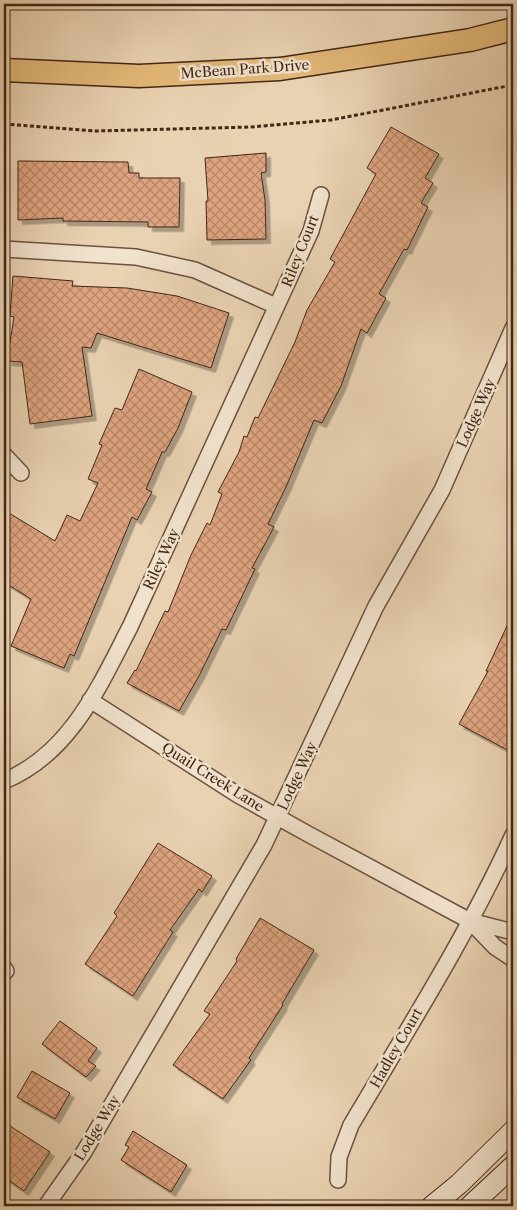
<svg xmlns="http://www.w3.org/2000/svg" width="517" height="1210" viewBox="0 0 517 1210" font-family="'Libre Caslon Text',serif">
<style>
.building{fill:url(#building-cross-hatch);stroke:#412716;filter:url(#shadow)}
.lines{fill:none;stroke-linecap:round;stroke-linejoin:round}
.street-casing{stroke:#6b523d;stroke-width:18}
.secondary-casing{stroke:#412716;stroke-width:22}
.primary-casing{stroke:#412716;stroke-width:25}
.path{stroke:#412716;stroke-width:3;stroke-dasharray:4 2.5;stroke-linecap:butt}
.street{stroke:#f1e2cd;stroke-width:15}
.secondary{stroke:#f1e2cd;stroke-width:20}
.primary{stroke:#e4b979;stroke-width:22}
.labels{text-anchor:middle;stroke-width:5;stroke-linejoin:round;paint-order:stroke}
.street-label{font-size:14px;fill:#412716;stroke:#f1e2cd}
</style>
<defs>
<pattern id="building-cross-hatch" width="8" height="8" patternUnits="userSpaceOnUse" patternTransform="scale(1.25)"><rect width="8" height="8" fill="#dfa47f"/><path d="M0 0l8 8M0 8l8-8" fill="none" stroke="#b68667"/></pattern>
<filter id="shadow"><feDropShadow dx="4.5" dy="4.5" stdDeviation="0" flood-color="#0004"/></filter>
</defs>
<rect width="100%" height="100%" fill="#e9d2b2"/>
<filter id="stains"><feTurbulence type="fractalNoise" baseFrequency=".004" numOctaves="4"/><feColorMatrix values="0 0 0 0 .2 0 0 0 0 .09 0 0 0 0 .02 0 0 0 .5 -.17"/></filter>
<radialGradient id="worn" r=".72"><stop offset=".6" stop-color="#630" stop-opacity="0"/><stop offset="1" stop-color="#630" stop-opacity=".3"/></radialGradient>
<path class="building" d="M391,127L439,154L425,178L433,183L421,203L428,207L407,250L404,249L379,294L386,298L367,333L361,329L341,386L322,423L314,420L286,487L268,524L274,527L252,568L255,569L226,630L222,629L199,676L179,711L127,683L135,670L136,671L165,611L168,612L191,555L207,523L210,525L222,494L218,492L239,452L244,436L247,437L255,417L258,418L295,342L307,310L335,262L330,259L376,174L367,168Z
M266,153V172L261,173L265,200L266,239L207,240L206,201H208L205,158Z
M18,161L128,162L129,173H139V178H180L179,227H148V222L63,221V218L18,220Z
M13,276L73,281L72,286L127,288L177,296L229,313L211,368L97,333L91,348L82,347L92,416L30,424L22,362L7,361L14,317L10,316Z
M139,369L192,392L178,428L165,452H162L146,489L152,492L137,520L132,517L74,656L70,654L64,668L11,646L31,599L4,582V510L55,541L67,515L80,521L98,483L88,479L102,445L99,444L115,408L122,410Z
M513,613V753L459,724L488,671H486Z
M158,843L212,876L202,892L199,889L170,930L173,932L133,996L85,964L117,916L114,913Z
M260,918L314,950L282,1004L283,1005L249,1058L251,1060L223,1099L173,1065L210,1014L204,1011L237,961L236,959Z
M60,1021L97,1048L88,1061L96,1066L86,1077L42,1044Z
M32,1071L70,1093L55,1119L17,1097Z
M4,1122L50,1152L24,1191L4,1177Z
M133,1131L187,1165L171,1192L121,1160L129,1147L125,1145Z"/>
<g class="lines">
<defs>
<path id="street" d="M4,249L136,257L195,270L276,306
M4,455L21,473
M90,700L238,795L308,834L470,921L513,932
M4,781C70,754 99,687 130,627L311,231L321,195
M470,921L495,947L513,959
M4,968L6,971
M338,1180L339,1157L351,1125C407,1030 467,936 513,835
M46,1206L84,1152L264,845L376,606L442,490L513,328"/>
<path id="secondary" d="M432,1206L459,1184L513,1131
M470,1206L513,1166"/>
<path id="primary" d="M4,70L139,76L280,69L470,40L513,29"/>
</defs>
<use href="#street" class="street-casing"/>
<use href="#secondary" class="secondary-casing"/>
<use href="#primary" class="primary-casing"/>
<path class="path" d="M4,124L94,131L251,127L331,120L513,85
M502,1206L513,1197"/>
<use href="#street" class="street"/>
<use href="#secondary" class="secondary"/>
<use href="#primary" class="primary"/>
</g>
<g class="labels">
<g class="street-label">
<text transform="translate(245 69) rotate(-4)" y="5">McBean Park Drive</text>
<text transform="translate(300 251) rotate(-68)" y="5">Riley Court</text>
<text transform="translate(476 413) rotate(-66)" y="5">Lodge Way</text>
<text transform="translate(161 559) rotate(-65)" y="5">Riley Way</text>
<text transform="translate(297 776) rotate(-65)" y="5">Lodge Way</text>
<text transform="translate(213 777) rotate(32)" y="5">Quail Creek Lane</text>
<text transform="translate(396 1048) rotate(-60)" y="5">Hadley Court</text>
<text transform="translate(97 1128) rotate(-59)" y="5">Lodge Way</text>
</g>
</g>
<rect width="517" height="1210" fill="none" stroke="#e9d2b2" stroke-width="20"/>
<rect x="5" y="5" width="507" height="1200" fill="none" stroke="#412716" stroke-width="2.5"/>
<rect x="10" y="10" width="497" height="1190" fill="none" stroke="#412716"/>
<rect width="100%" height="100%" filter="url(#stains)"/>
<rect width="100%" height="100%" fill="url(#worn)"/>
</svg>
